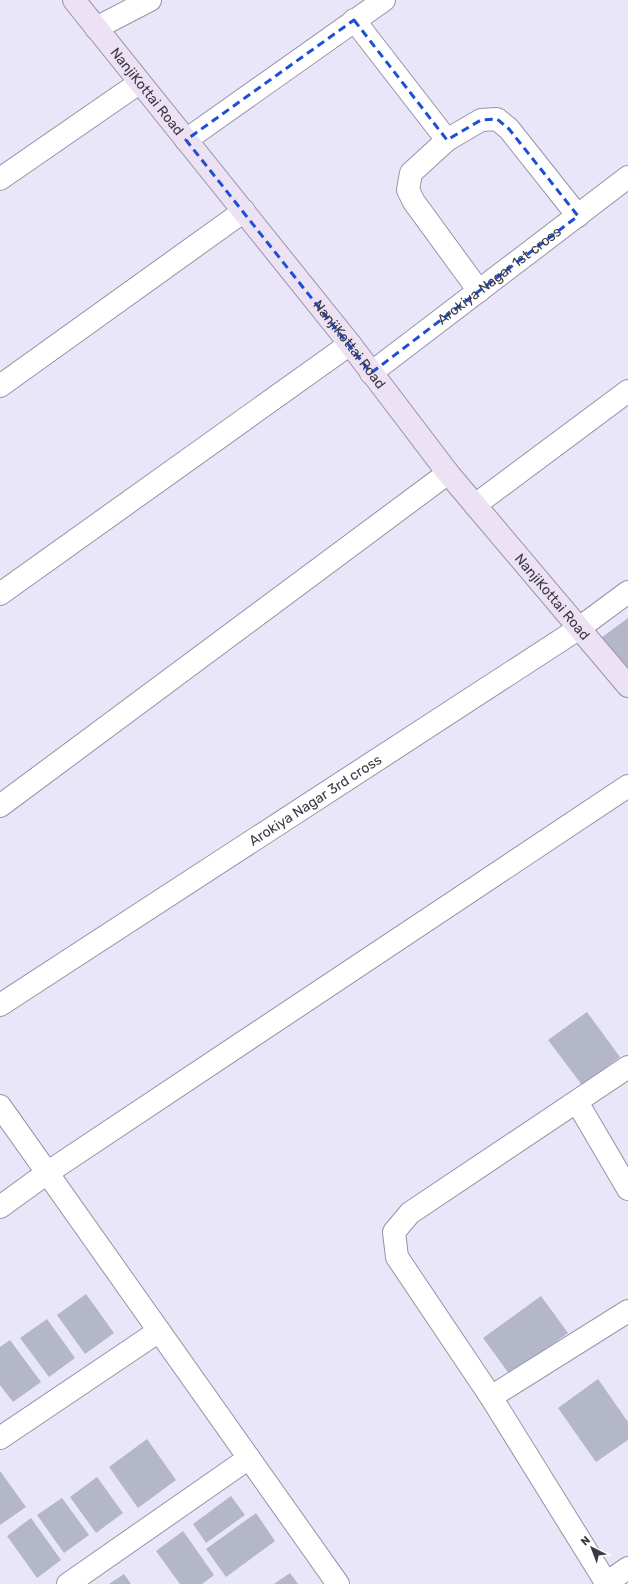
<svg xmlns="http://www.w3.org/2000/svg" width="628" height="1584" viewBox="0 0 628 1584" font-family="Rubik,sans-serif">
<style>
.building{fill:#b3b7c8}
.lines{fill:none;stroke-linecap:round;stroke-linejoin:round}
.minor-casing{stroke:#9693a5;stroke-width:24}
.secondary-casing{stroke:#9693a5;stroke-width:24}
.minor{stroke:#fff;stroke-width:22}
.secondary{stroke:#ede1f4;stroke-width:22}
.marked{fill:none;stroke:#1d4ed8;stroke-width:3;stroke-dasharray:8 5;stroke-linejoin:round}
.labels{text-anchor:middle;stroke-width:3;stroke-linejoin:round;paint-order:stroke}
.street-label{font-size:14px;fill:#3b3a41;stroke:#fff}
</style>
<rect width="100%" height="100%" fill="#e9e6f9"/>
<path class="building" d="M628,618V670L601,638Z
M587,1012L620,1057L582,1085L548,1040Z
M86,1294L114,1333L85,1354L57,1315Z
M541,1296L568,1333L510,1375L483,1338Z
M47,1319L75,1358L49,1377L20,1338Z
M10,1340L41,1382L13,1402L0,1385V1347Z
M598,1379L628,1422V1440L596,1462L558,1408Z
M147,1439L176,1480L138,1508L109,1467Z
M0,1471L26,1507L0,1525Z
M97,1477L123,1513L96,1533L70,1497Z
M231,1496L245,1515L206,1543L193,1524Z
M62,1498L89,1535L64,1553L37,1515Z
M256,1513L275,1541L226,1577L206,1549Z
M31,1518L61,1560L37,1578L7,1536Z
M183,1531L214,1575L202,1584H180L156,1551Z
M290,1573L298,1584H274Z
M124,1574L131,1584H109Z"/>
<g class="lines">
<defs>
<g id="minor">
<path d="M354,20L447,140"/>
<path d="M96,28L150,0"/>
<path d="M186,140L384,0"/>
<path d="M0,179L139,83"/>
<path d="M479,291L414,202L408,190L411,173L447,140L481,120L497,119L509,129L578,216"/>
<path id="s1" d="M371,373L628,177"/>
<path d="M0,386L244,211"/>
<path d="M475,505L628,391"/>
<path d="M0,594L350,344"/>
<path d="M0,806L448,473"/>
<path id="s2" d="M0,1005L578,629L628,592"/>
<path d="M577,1102L628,1189"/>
<path d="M0,1106L338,1584"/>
<path d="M0,1207L47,1173L628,786"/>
<path d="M491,1397L628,1311"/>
<path d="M0,1438L159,1331"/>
<path d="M606,1583L628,1568"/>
<path d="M68,1584L249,1458"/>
<path d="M607,1584L491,1397L397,1257L394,1232L410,1213L628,1067"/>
</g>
<g id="secondary">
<path id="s3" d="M74,0L350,344L448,473L628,686"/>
</g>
</defs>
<use href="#minor" class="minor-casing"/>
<use href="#secondary" class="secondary-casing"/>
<use href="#minor" class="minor"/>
<use href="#secondary" class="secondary"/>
</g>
<path class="marked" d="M354,20L447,140L481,120L497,119L509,129L578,216L371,373L186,140Z"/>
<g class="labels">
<g class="street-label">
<text dy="5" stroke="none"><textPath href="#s3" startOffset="117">NanjiKottai Road</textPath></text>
<text dy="5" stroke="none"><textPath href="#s1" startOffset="161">Arokiya Nagar 1st cross</textPath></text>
<text dy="5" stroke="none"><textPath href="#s3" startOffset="441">NanjiKottai Road</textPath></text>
<text dy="5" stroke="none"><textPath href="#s3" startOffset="765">NanjiKottai Road</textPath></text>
<text dy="5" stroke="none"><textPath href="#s2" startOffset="376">Arokiya Nagar 3rd cross</textPath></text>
</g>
</g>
<g transform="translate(592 1548) rotate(318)" stroke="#ffffff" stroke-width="3" paint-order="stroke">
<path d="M0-3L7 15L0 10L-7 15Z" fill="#3b3a41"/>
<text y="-6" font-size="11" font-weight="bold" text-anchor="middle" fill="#3b3a41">N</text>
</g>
</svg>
